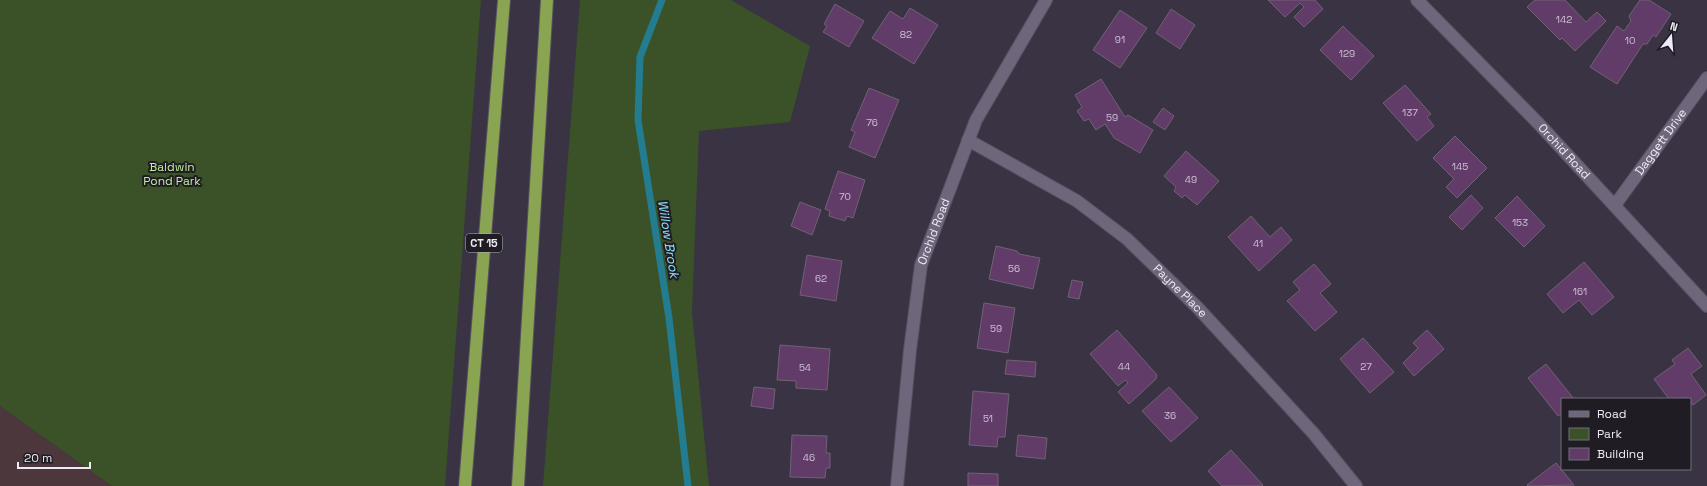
<svg xmlns="http://www.w3.org/2000/svg" width="1707" height="486" viewBox="0 0 1707 486" font-family="'Space Grotesk',sans-serif">
<style>
.education{fill:#4c373d}
.green{fill:#3b5229}
.lines{fill:none;stroke-linecap:round;stroke-linejoin:round}
.stream{stroke:#237c8f;stroke-width:7}
.building{fill:#623c69;stroke:#706272}
.minor-casing{stroke:#56505f;stroke-width:14}
.motorway-casing{stroke:#56505f;stroke-width:14}
.minor{stroke:#6e677b;stroke-width:12}
.motorway{stroke:#89a551;stroke-width:12}
.labels{text-anchor:middle;stroke-width:4;stroke-linejoin:round;paint-order:stroke}
.number-label{font-size:10px;fill:#ccbfd3}
.shield{fill:#1f1c24;stroke:#b1adb7;stroke-width:1}
.shield-label{font-size:11px;font-weight:bold;fill:#efebf6}
.street-label{font-size:12px;fill:#efebf6;stroke:#1f1c24}
.park-label{font-size:12px;fill:#bfee9e;stroke:#1f1c24}
.water-label{font-size:13px;font-style:italic;fill:#8ae5fb;stroke:#1f1c24}
</style>
<rect width="100%" height="100%" fill="#393344"/>
<path class="education" d="M0,406L112,486H0Z"/>
<path class="green" d="M0,0H481L445,486H112L0,406Z
M580,0H731L810,46L790,122L699,131L692,312L709,486H543Z"/>
<g class="lines">
<path class="stream" d="M662,0L640,57L638,120L669,318L688,486"/>
</g>
<path class="building" d="M1268,0H1315L1323,9L1304,27L1294,17L1304,7L1300,3L1285,17Z
M1535,0H1565L1586,22L1597,12L1606,21L1575,51L1562,38L1560,40L1527,7Z
M1640,0H1649L1671,14L1656,37L1653,35L1647,44H1643L1617,84L1590,67L1617,26L1624,31L1631,21L1629,16Z
M835,4L864,21L849,47L823,32L827,26L824,24Z
M910,8L938,25L914,64L872,38L890,11L903,19Z
M1171,9L1195,25L1180,49L1156,33Z
M1120,10L1147,28L1120,68L1093,50Z
M1343,26L1374,56L1351,80L1320,50Z
M1101,79L1125,117L1128,115L1153,130L1140,153L1114,138L1105,124L1096,130L1089,119L1084,121L1077,111L1082,107L1075,95Z
M1405,85L1431,114L1427,117L1434,126L1417,141L1383,103Z
M869,88L899,100L875,158L849,147L855,132L851,130Z
M1163,108L1174,116L1165,130L1153,122Z
M1455,136L1487,168L1457,198L1446,187L1454,179L1433,158Z
M1186,151L1219,181L1197,205L1185,195L1182,198L1174,191L1176,187L1164,176Z
M838,171L865,180L853,218L847,216L845,221L829,216L830,211L825,209Z
M1471,195L1483,208L1462,230L1449,217Z
M1517,196L1545,226L1524,247L1495,218Z
M800,202L821,210L812,235L791,226Z
M1251,216L1270,237L1281,227L1292,240L1259,271L1228,237Z
M996,246L1017,251L1019,254L1040,258L1033,289L989,279Z
M807,255L842,261L836,301L800,295Z
M1584,262L1614,297L1592,315L1579,300L1563,313L1547,294Z
M1314,264L1331,284L1320,293L1337,312L1315,331L1287,301L1300,290L1293,282Z
M1072,280L1083,282L1079,299L1068,297Z
M984,303L1015,308L1008,353L977,348Z
M1117,330L1157,375L1156,379L1129,404L1118,392L1128,383L1125,380L1118,386L1090,354Z
M1427,330L1444,349L1414,376L1403,363L1418,348L1413,343Z
M1363,338L1394,372L1370,393L1340,359Z
M780,345L830,349L827,390L796,388V381L777,380Z
M1688,348L1702,366L1691,374L1706,395L1693,405L1688,398L1669,399L1654,379L1675,364L1672,360Z
M1007,360L1036,362L1035,377L1005,374Z
M1546,364L1574,399H1562V413L1558,416L1528,378Z
M754,387L775,389L773,409L751,406Z
M1169,387L1198,418L1171,442L1142,411Z
M973,391L1009,394L1005,437H998L997,447L969,445Z
M792,435L827,436L826,453H830V468H826L825,478L790,477Z
M1018,435L1047,438L1045,459L1016,456Z
M1231,450L1263,485L1262,486H1222L1208,471Z
M1556,463L1574,485L1528,486L1527,485Z
M968,473L998,474V486H968Z"/>
<g class="lines">
<defs>
<g id="minor">
<path id="s1" d="M1417,0L1539,124L1707,306"/>
<path id="s2" d="M968,140L1077,201L1127,239L1198,308L1314,434L1356,486"/>
<path id="s3" d="M1615,205L1707,78"/>
<path id="s4" d="M897,486L910,350L921,265L976,120L1046,0"/>
</g>
<path id="motorway" d="M465,486L504,0
M518,486L547,0"/>
</defs>
<use href="#minor" class="minor-casing"/>
<use href="#motorway" class="motorway-casing"/>
<use href="#minor" class="minor"/>
<use href="#motorway" class="motorway"/>
</g>
<g class="labels">
<g class="number-label">
<text x="1564" y="23">142</text>
<text x="906" y="38">82</text>
<text x="1120" y="43">91</text>
<text x="1630" y="44">10</text>
<text x="1347" y="57">129</text>
<text x="1410" y="116">137</text>
<text x="1112" y="121">59</text>
<text x="872" y="126">76</text>
<text x="1460" y="170">145</text>
<text x="1191" y="183">49</text>
<text x="845" y="200">70</text>
<text x="1520" y="226">153</text>
<text x="1258" y="247">41</text>
<text x="1014" y="272">56</text>
<text x="821" y="282">62</text>
<text x="1580" y="295">161</text>
<text x="996" y="332">59</text>
<text x="1124" y="370">44</text>
<text x="1366" y="370">27</text>
<text x="805" y="371">54</text>
<text x="1170" y="419">36</text>
<text x="988" y="422">51</text>
<text x="809" y="461">46</text>
</g>
<rect class="shield" x="466" y="234" width="36" height="18" rx="3"/>
<g class="shield-label">
<text x="484" y="247">CT 15</text>
</g>
<g class="street-label">
<text dy="4" stroke="none"><textPath href="#s3" startOffset="78">Daggett Drive</textPath></text>
<text dy="4" stroke="none"><textPath href="#s1" startOffset="211">Orchid Road</textPath></text>
<text dy="4" stroke="none"><textPath href="#s4" startOffset="258">Orchid Road</textPath></text>
<text dy="4" stroke="none"><textPath href="#s2" startOffset="262">Payne Place</textPath></text>
</g>
<g class="park-label">
<text x="172" y="171">Baldwin<tspan x="172" dy="14">Pond Park</tspan></text>
</g>
<g class="water-label">
<text transform="translate(669 239) rotate(81)" y="5">Willow Brook</text>
</g>
</g>
<rect x="1561" y="398" width="130" height="72" fill="#1f1c24" stroke="#726f78"/>
<rect x="1569" y="411" width="20" height="6" fill="#6e677b" stroke="#726f78"/>
<text x="1597" y="418" font-size="12" fill="#efebf6">Road</text>
<rect x="1569" y="428" width="20" height="12" fill="#3b5229" stroke="#726f78"/>
<text x="1597" y="438" font-size="12" fill="#efebf6">Park</text>
<rect x="1569" y="448" width="20" height="12" fill="#623c69" stroke="#726f78"/>
<text x="1597" y="458" font-size="12" fill="#efebf6">Building</text>
<g transform="translate(1671 36) rotate(17)" stroke="#1f1c24" stroke-width="3" paint-order="stroke">
<path d="M0-3L7 15L0 10L-7 15Z" fill="#efebf6"/>
<text y="-6" font-size="11" font-weight="bold" text-anchor="middle" fill="#efebf6">N</text>
</g>
<path d="M18 462v6h72v-6" fill="none" stroke="#efebf6" stroke-width="2"/>
<text x="24" y="462" font-size="12" fill="#efebf6" stroke="#1f1c24" stroke-width="3" paint-order="stroke">20 m</text>
</svg>
